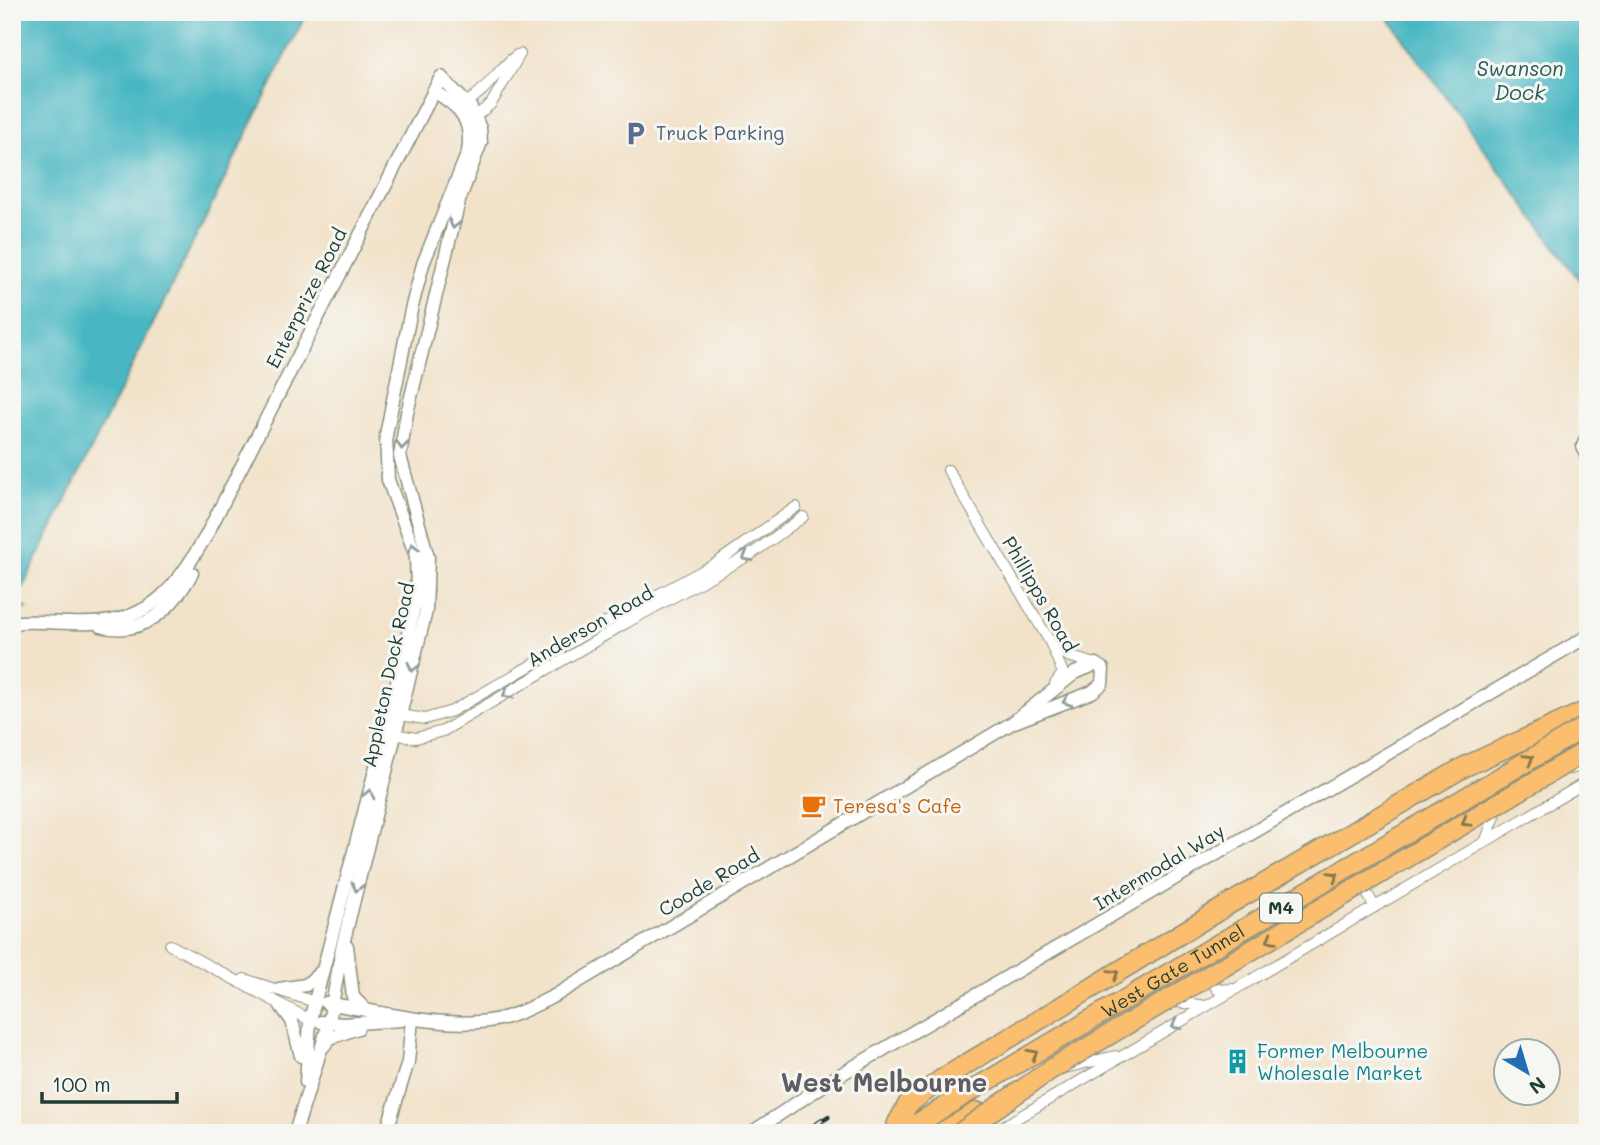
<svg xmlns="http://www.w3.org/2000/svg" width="1600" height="1145" viewBox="0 0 1600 1145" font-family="Mali,sans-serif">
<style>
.water{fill:#49b7c3;stroke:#347a7c;stroke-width:2}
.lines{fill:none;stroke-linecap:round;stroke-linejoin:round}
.minor-casing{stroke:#88907e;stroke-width:12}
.tertiary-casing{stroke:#88907e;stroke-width:15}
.motorway-casing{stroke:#88907e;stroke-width:22}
.minor{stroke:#fff;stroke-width:10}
.tertiary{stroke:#fff;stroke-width:12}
.motorway{stroke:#fbbd6e;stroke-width:19}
.rail-casing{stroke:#1f3d34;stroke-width:5}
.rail{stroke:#f6f6f2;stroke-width:2.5;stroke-dasharray:8;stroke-linecap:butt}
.motorway-bridge-casing{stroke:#88907e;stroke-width:22;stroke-linecap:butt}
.motorway-bridge{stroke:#fbbd6e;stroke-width:19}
.oneway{stroke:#8f9e9a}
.oneway2{stroke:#82774e}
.labels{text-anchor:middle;stroke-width:6;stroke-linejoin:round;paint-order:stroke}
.shield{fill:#f6f6f2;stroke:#60746d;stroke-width:2}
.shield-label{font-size:18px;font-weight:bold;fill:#1f3d34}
.service-label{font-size:19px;fill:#4e5e75;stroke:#f6f6f2;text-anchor:start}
.street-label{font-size:19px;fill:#1f3d34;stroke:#f6f6f2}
.food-label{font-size:19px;fill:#c56008;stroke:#f6f6f2;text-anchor:start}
.culture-label{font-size:19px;fill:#0d838f;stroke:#f6f6f2;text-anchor:start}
.water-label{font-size:21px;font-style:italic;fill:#2a5c58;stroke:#f6f6f2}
.district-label{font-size:26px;font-weight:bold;fill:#5f5e63;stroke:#f6f6f2}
</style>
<rect width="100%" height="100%" fill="#f6f6f2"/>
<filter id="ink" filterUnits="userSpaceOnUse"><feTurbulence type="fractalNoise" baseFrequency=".0143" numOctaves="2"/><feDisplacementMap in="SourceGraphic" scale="14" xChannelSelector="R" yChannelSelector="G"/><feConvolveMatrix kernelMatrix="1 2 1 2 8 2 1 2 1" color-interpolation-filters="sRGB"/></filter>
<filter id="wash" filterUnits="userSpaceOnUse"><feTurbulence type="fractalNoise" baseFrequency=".00686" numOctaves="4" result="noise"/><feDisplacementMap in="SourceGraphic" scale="28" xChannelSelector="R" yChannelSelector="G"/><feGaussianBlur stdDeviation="1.57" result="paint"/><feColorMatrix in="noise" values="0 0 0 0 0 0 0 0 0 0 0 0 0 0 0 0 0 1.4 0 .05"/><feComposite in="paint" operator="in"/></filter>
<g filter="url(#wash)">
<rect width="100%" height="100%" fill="#f2e2c9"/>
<path class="water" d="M12,12H307L15,603L28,609L12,607Z
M1384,12H1588V292Z"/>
</g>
<g filter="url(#ink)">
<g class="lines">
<defs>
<path id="minor" d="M467,102C488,90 497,69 517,55
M476,116L491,104L520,54
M948,470L1050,642L1063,673L1055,684
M1053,645L1068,656L1099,665
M394,714L425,719L452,711L592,630L715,564L796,507
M388,733L416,738L443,731L624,624L753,553L803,517
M1570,769L1588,764
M1486,840L1496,813
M1365,890L1375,907
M170,945L310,1020
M244,979L315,1002
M1211,981L1218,990L1231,989
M1176,1002L1206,1006
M1065,1068L1115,1056
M992,1133L1588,781"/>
<path id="tertiary" d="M1588,434L1583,446L1588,462
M12,625L20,622C43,621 67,624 91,623C153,621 177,585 206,536L441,77L471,108L480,128L481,142L459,201L407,413L400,456L428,557L426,611L342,948L329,1023L295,1133
M101,626C144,638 174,606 192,573
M347,946L353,997L365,1009
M279,989L306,985L322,971
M326,1003C379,1011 455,1033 507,1017C524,1012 540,1003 556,995L1012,723L1075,673L1096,664L1103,669L1102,684L1092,692L1012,723
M281,1006L292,1021L301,1056
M321,1022L343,1024L401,1020
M323,1047L330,1038L358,1028
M306,1082L310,1020L390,713L417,594L416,556L388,480L386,435L411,310L423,264L468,152C473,120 460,106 433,91
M386,1133L408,1062L412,1019
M751,1133L833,1079L1588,636"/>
<path id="motorway" d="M897,1124L908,1104L942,1079L1231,903L1464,767L1588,710
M902,1133L974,1089
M941,1133L977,1112"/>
</defs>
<use href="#minor" class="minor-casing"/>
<use href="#tertiary" class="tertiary-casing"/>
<use href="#motorway" class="motorway-casing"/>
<use href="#minor" class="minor"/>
<use href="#tertiary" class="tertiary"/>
<use href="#motorway" class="motorway"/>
<defs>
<path id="rail" d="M802,1133L828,1117"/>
</defs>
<use href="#rail" class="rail-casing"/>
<use href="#rail" class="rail"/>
<defs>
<g id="motorway-bridge">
<path id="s1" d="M974,1089L1588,725"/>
<path d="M960,1133L1050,1070L1588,750"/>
</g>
</defs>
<use href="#motorway-bridge" class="motorway-bridge-casing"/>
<use href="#motorway-bridge" class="motorway-bridge"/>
</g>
<defs><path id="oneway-chevron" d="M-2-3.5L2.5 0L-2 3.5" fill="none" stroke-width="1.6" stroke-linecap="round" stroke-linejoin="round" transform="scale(1.75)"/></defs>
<g class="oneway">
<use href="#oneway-chevron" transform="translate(454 224) rotate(104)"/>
<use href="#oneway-chevron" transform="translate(402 445) rotate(97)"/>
<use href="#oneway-chevron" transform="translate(413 548) rotate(-105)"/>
<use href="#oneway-chevron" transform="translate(747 557) rotate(150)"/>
<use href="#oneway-chevron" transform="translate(413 667) rotate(103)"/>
<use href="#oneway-chevron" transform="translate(507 694) rotate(150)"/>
<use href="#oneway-chevron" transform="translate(1067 701) rotate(160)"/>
<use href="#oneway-chevron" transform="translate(369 794) rotate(-75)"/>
<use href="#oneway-chevron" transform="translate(357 887) rotate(104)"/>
<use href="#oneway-chevron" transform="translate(1176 1025) rotate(150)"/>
</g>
<g class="oneway2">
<use href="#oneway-chevron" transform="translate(1529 759) rotate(-31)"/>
<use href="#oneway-chevron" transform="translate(1466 822) rotate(149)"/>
<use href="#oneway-chevron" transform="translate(1334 876) rotate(-31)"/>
<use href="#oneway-chevron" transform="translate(1271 939) rotate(149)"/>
<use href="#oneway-chevron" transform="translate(1114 974) rotate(-31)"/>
<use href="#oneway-chevron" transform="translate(1033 1054) rotate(-30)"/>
</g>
</g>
<defs>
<symbol id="parking-bare" viewBox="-9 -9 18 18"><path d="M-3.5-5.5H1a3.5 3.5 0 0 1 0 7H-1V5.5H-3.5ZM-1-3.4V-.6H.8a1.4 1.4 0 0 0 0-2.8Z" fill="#5c6f8a" stroke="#f6f6f2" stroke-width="2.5" paint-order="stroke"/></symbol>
<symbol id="cafe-bare" viewBox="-9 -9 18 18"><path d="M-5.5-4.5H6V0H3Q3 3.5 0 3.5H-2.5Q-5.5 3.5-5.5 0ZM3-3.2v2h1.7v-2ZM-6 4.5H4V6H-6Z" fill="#e8710a" stroke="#f6f6f2" stroke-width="2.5" paint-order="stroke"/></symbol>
<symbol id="building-bare" viewBox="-9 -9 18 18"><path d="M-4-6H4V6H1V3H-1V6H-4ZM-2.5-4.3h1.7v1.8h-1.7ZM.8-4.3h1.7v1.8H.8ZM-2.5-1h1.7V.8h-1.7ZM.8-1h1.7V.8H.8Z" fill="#0f9aa8" stroke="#f6f6f2" stroke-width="2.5" paint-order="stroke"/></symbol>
</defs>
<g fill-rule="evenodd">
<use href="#parking-bare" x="618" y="116" width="35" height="35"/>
<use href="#cafe-bare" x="796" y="788" width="35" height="35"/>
<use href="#building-bare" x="1220" y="1044" width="35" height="35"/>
</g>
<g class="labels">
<rect class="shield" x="1260" y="893.5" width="42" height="29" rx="5"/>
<g class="shield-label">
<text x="1281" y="914">M4</text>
</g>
<g class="service-label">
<text x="656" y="140">Truck Parking</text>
</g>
<g class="street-label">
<text transform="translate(306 298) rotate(-63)" y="7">Enterprize Road</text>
<text transform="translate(1040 594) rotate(60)" y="7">Phillipps Road</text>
<text transform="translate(590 626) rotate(-30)" y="7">Anderson Road</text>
<text transform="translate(388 675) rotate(-78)" y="7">Appleton Dock Road</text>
<text transform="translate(1159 867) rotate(-31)" y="7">Intermodal Way</text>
<text transform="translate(709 882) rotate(-31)" y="7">Coode Road</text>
<text dy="7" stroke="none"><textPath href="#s1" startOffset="231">West Gate Tunnel</textPath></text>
</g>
<g class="food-label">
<text x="833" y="813">Teresa's Cafe</text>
</g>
<g class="culture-label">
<text x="1257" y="1058">Former Melbourne<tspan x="1257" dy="22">Wholesale Market</tspan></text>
</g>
<g class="water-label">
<text x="1520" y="76">Swanson<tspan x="1520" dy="24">Dock</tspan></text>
</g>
<g class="district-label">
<text x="884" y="1092">West Melbourne</text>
</g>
</g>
<rect width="1600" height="1145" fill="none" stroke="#f6f6f2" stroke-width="42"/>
<g transform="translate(1527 1072) rotate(142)"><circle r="33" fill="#f6f6f2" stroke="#a0aca6" stroke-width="2"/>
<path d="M0-5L12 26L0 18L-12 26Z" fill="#1f6fb2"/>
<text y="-10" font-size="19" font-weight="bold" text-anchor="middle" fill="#1f3d34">N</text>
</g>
<path d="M42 1092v10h135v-10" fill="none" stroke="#1f3d34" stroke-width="3.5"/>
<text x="52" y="1092" font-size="21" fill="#1f3d34" stroke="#f6f6f2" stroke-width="5" paint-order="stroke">100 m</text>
</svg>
